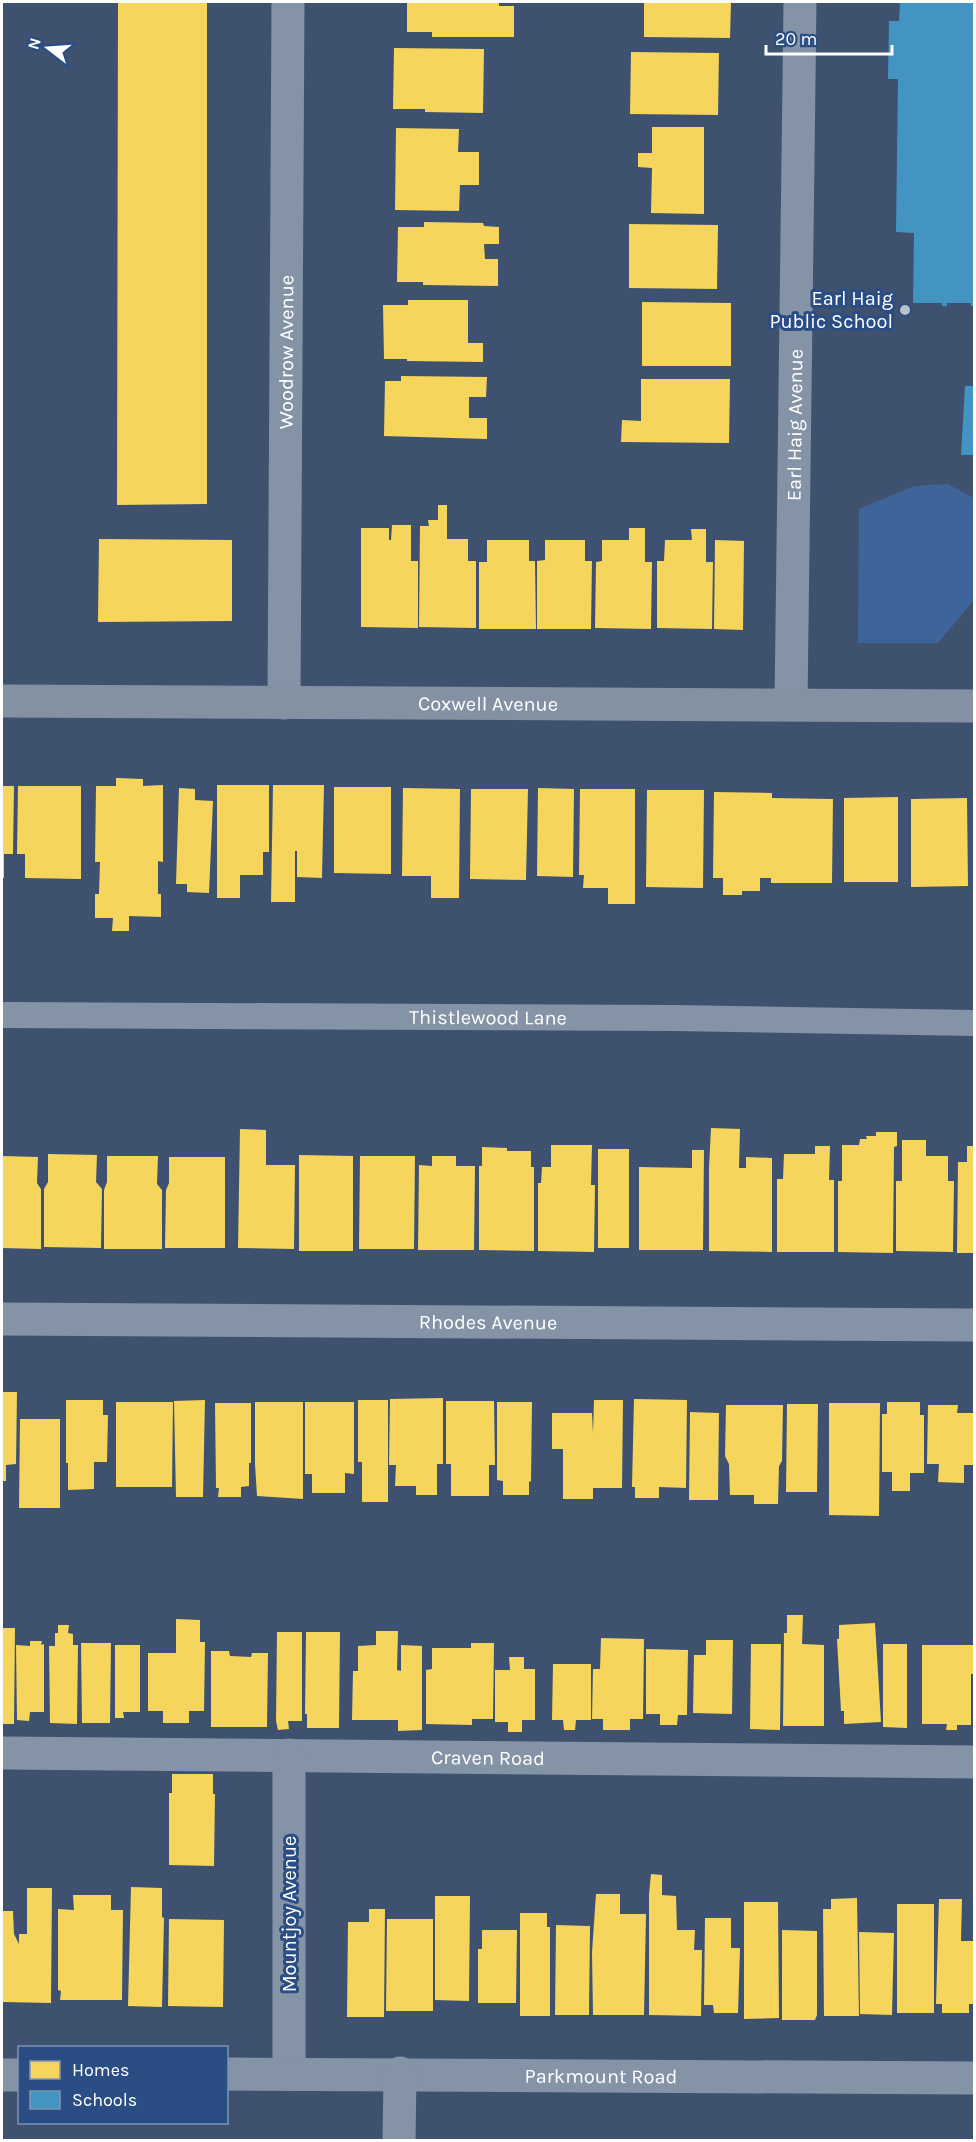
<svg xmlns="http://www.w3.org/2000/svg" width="976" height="2142" viewBox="0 0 976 2142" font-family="Karla,sans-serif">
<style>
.pitch{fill:#3f649a}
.homes{fill:#f6d55c}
.schools{fill:#4393c3}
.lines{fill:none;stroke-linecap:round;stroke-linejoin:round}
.service{stroke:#8593a6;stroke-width:26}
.minor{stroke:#8593a6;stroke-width:33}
.primary{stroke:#8491a3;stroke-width:33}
.poi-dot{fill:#bbc2cd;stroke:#2a4e84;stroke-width:2}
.labels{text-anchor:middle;stroke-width:6;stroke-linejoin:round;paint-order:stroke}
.poi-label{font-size:20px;fill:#fff;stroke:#2a4e84;text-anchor:end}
.street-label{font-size:20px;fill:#fff;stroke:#2a4e84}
</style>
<rect width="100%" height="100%" fill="#3e5270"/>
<path class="pitch" d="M948,484L974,498V600L938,643H858L859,509L914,486Z"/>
<path class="homes" d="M118,2H207V504L117,505Z
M407,2H499V6H514V37H432V32H407Z
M644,2H731L730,38L644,37Z
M394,48L484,49L483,113L425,112V109H393Z
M631,52L719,53L718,115L630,114Z
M652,127H704V214L651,213L652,168L638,167V153H652Z
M396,128L459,129L458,152H479V185H460L459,211L395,210Z
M424,222L483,223L484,226L499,227V244H484L485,259H498V286L423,285V282H397L398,227H424Z
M629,224L718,225L717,289L629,288Z
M408,300H468V343H483V362L407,361V359H384L383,305H408Z
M642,302L731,303V366H642Z
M401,376L487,377L486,397H469V418H487V439L384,436L385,381H401Z
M641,379H730L729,443L621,442L622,420L641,421Z
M438,505H447V539H468V561H476V628L419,627L420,526H429L428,520H438Z
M392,525H411V561H418V628L361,627V528H389V540H391Z
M629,528H645V562H652L651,629L595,628L596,562L602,561V540H629Z
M691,529H706V562H713L712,629L657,628V561H664L665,540H692Z
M99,539L232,540V621L98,622Z
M487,540H529V561H535L536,629H479V562H487Z
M545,540H585V561H592L591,629H537V561L545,560Z
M715,540L744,541L743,630L714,629Z
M116,778L143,779V786L163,785V862L158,861V894H161V917L129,916V931H112L113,918H95V894H99L100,862H95L96,786H116Z
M217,785H269V852H263V875H240V898H217Z
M273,785H324L322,878L297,877V851H295V902H271Z
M2,786H14L13,854H4V878H2Z
M18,786H81V879L25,878V854H17Z
M334,787H391V874L334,873Z
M179,788L195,789V800L213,801L209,893L187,892V884H176Z
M403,788L460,789L459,898H431V876H402Z
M538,788L574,789L573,877L537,876Z
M471,789H528L526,880L470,879Z
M580,789H635V904H608V888H583L584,875H579Z
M647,790H704L703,888L646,887Z
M714,792L772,793V798L833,799L832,883H771V878H760V891H742V895H723V878H713Z
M898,797V882H844V798Z
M967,798L968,886L911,887V799Z
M711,1128L740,1129L739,1168H746V1157L772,1158V1252L709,1251V1168Z
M240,1129L266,1130V1165H295L294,1249L238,1248Z
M876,1132H897V1146L894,1147L893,1253L838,1252V1181H842V1145H859L860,1139H867L866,1136H876Z
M902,1140H926V1156H948V1181H954L953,1252L896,1251V1181H902Z
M551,1145H592L591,1185H595L594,1252L538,1251V1183H541L542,1167H551Z
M815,1146H830L829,1180H834V1252H777V1179H783L784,1154H815Z
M967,1146H974V1253H957L958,1162H967Z
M482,1147L507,1148V1151H531V1167H534V1251L479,1250V1166H482Z
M598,1149H629V1248H598Z
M692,1150H704L703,1250H639V1167L692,1168Z
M48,1154L97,1155L96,1182L102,1189L101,1248L44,1247V1189L48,1182Z
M299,1155L353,1156V1251H299Z
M2,1156L38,1157L37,1183L41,1189V1249L2,1248Z
M107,1156H158L157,1184L162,1190V1249H104V1190L107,1182Z
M360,1156H415L414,1249H359Z
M432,1156H456V1166H475L474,1250H418L419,1165L432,1166Z
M169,1157H225V1248H165L166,1190L169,1183Z
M2,1392H17L16,1464L6,1465V1481H2Z
M443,1398V1464H437V1495H416V1486H395L396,1465H389L390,1399Z
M634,1399L687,1400L686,1488L659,1487V1498H635V1487H632Z
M66,1400H103V1415H108L107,1462H94V1489L68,1490V1463H66Z
M205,1400L203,1497H176L174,1401Z
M358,1400H388V1502H362V1462H358Z
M594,1400H623L622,1488H593V1499H563V1449H552V1413H592L593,1434Z
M446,1401H494L495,1465H489V1496H451V1464H446Z
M116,1402H173L172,1487H116Z
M255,1402H303V1499L257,1496L255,1464Z
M305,1402H354V1474L345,1473V1493H312V1474H305Z
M497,1402H532L531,1481L529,1482V1495H503V1481L497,1480Z
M887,1402H920V1415H924V1473H910V1491H892V1472H882V1414H887Z
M215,1403H251V1463H249V1486L241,1487V1497H218L219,1488H216Z
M829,1403H880L879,1516L829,1515Z
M787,1404H818L817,1492H786Z
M726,1405H783L782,1461L779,1466L778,1504H754V1495H730L729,1464L725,1456Z
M928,1405H958L957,1413H974V1465H964V1483L938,1482L939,1464H927Z
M690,1412L719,1413L718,1500H689Z
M20,1419H60V1508H19Z
M787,1615H803L802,1644L824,1645V1726H783L784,1633H787Z
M176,1619L200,1620V1642H205L204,1711H189V1723H163V1711H148V1653H176Z
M875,1623L881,1722L844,1724V1711H841L837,1639H839V1625Z
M58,1625H69L68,1633L73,1634V1645H78L77,1724L50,1723L49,1646H55V1633H58Z
M2,1628H15L14,1724H2Z
M376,1631H398L397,1670L401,1671V1645L422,1646V1730L398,1731V1720H352L353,1671H358V1646L376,1645Z
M277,1632H302V1721H288L289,1729L278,1730L276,1721Z
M306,1632H340L339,1728H307V1714H305Z
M601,1638L644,1639L643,1719H630V1730H603V1719H592L593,1669H600Z
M706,1640H733L732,1714L693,1713L694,1655H706Z
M30,1641H42L41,1645L44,1644V1712H30L29,1721L17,1720L16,1645L30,1646Z
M81,1643H111L110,1723H82Z
M471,1643H494L493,1719H472V1725L426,1724V1670L432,1669V1648H471Z
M751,1644H781L780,1730L750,1729Z
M883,1644H907V1728L883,1727Z
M115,1645H140V1712H123L124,1718H115Z
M922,1645H974V1674H971V1725H957V1730H946L947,1724H922Z
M646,1649L688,1650L687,1715H678L677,1725H660V1714H646Z
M211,1651H229L230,1656L251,1657L252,1653H268L267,1727H211Z
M509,1657H524V1669H535V1720H522V1732H508V1722H495V1670H510Z
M553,1664H591V1720H576L575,1730H564L563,1720H552Z
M172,1774H213V1794H215L214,1866L169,1865V1793H172Z
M651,1874L662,1875V1895L676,1896L677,1930H695L694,1950H702L701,2016L649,2015V1895Z
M131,1887L162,1888V1917L164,1918L162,2007L128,2006Z
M27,1888H52L51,2003L2,2002V1911H13L14,1934L19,1944V1934H27Z
M596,1894H620V1914H646L644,2015H593L592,1952Z
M73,1895H111V1910H123L122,2000H60L61,1991L58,1990V1909L74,1910Z
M435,1896H470L469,2001L435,2000Z
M857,1898L859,2016H824L823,1909H831V1899Z
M939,1899H962L961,1941H974V2004H969V2013H942V2004H936Z
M744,1902H778L779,2018L744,2019Z
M897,1904H934V2013H897Z
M369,1909H385L384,2017H347L348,1922H369Z
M520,1913H547V1927H550V2016H520Z
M705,1918H731V1948H740L738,2013H714L713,2005H704Z
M169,1919L224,1920L223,2007L168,2006Z
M387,1919H433V2011H386Z
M556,1925L590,1926L589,2015H555Z
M482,1930H517L516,2003H478V1949H482Z
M782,1930L817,1931V2015L815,2020H782Z
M859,1932L894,1933L892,2015L860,2014Z"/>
<path class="schools" d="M900,2H974V306H971V303H947V306H942V303H913L914,233L896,232L898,79H888L889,21H899Z
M965,386H974V455H961Z"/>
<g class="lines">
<path class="service" id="s1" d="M2,1015L674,1018L974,1023"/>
<g class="minor">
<path id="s2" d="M284,703L288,2"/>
<path id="s3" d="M791,704L800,2"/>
<path id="s4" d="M2,1319L974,1325"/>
<path id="s5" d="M2,1753L974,1762"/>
<path d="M289,2073V1755"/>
<path id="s6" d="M226,2074L974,2078"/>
<path d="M2,2075H20"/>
<path d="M399,2140L400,2073"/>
</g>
<path class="primary" id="s7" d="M2,701L974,706"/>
</g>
<circle class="poi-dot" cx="905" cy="310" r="6"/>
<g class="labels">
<g class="poi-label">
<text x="893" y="305">Earl Haig<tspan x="893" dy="23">Public School</tspan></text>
</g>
<g class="street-label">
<text dy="7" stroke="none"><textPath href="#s2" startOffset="351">Woodrow Avenue</textPath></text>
<text dy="7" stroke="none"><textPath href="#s3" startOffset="279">Earl Haig Avenue</textPath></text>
<text dy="7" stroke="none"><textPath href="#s7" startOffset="486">Coxwell Avenue</textPath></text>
<text dy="7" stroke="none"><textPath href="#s1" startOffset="486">Thistlewood Lane</textPath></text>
<text dy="7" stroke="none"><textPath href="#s4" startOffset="486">Rhodes Avenue</textPath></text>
<text dy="7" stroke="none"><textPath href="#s5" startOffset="486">Craven Road</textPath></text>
<text transform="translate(289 1914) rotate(-90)" y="7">Mountjoy Avenue</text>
<text dy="7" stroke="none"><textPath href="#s6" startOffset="375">Parkmount Road</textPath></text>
</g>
</g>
<rect width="976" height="2142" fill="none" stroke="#ffffff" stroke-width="6"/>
<rect x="18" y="2046" width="210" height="78" fill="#2a4e84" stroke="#7f95b5" stroke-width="1.5"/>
<rect x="30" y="2061" width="30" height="18" fill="#f6d55c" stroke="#7f95b5" stroke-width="1.5"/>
<text x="72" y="2076" font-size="18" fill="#ffffff">Homes</text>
<rect x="30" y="2091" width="30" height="18" fill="#4393c3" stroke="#7f95b5" stroke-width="1.5"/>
<text x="72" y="2106" font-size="18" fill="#ffffff">Schools</text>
<g transform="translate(48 48) rotate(287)" stroke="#2a4e84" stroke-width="4.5" paint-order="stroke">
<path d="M0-4.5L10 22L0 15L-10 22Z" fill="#ffffff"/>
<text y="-9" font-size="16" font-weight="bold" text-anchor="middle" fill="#ffffff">N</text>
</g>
<path d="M766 45v9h126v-9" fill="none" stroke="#ffffff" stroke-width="3"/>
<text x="775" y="45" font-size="18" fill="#ffffff" stroke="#2a4e84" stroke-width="4.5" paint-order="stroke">20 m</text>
</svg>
